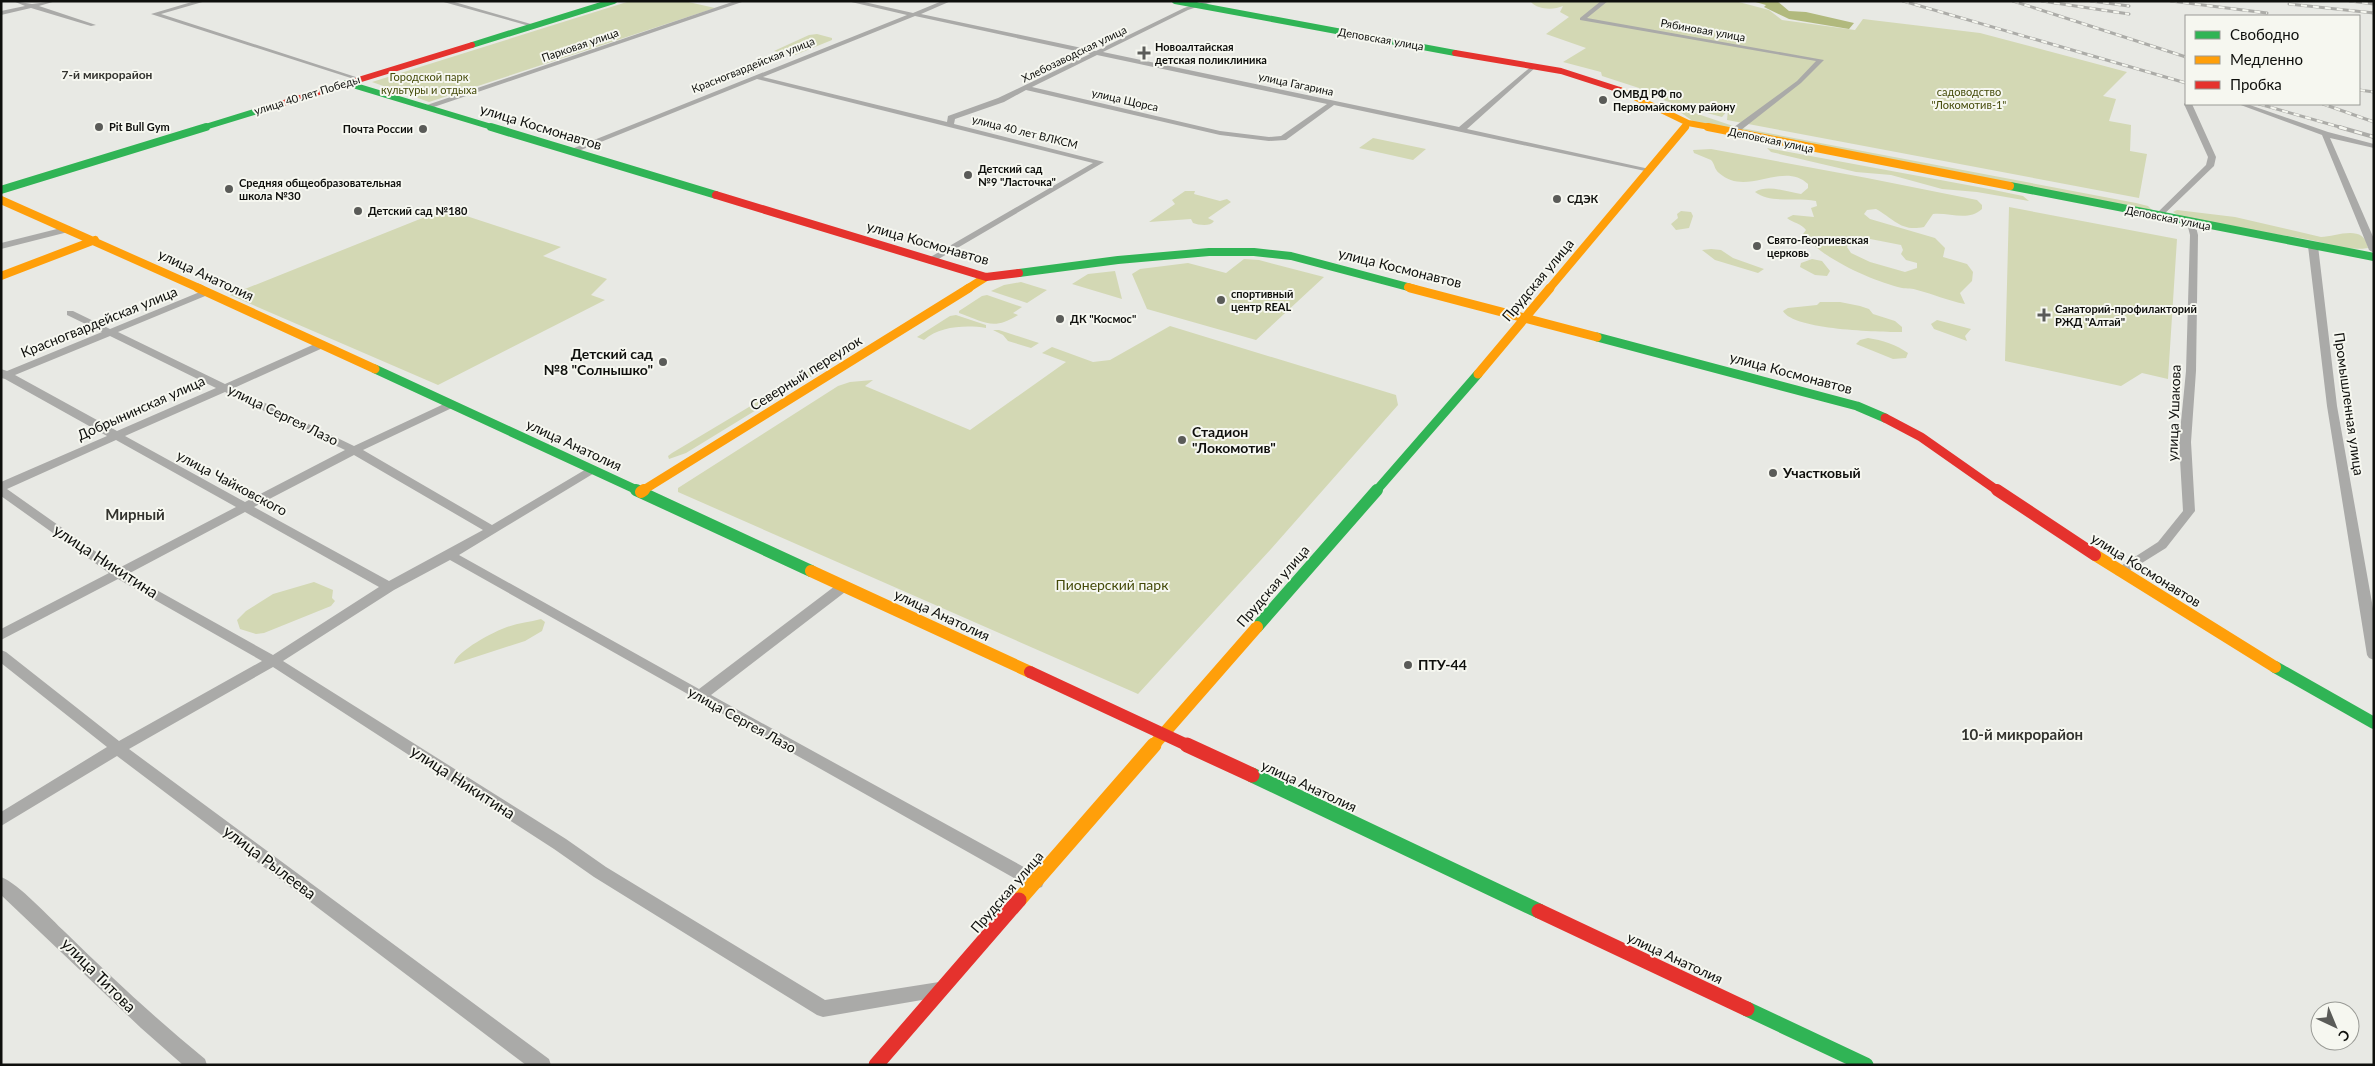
<svg xmlns="http://www.w3.org/2000/svg" width="2375" height="1066" viewBox="0 0 2375 1066" font-family="Lato,sans-serif">
<style>
.green{fill:#d3d8b4;fill-rule:evenodd}
.water{fill:#b1b97d}
.lines{fill:none;stroke-linecap:round;stroke-linejoin:round}
.street{fill:#aaaaa8;fill-rule:evenodd}
.fast-far4{stroke:#30b455;stroke-width:6}
.fast-far3{stroke:#30b455;stroke-width:8}
.fast-far2{stroke:#30b455;stroke-width:9}
.fast-far1{stroke:#30b455;stroke-width:12}
.fast{stroke:#30b455;stroke-width:15}
.slow-far4{stroke:#ff9f0a;stroke-width:6}
.slow-far3{stroke:#ff9f0a;stroke-width:8}
.slow-far2{stroke:#ff9f0a;stroke-width:9}
.slow-far1{stroke:#ff9f0a;stroke-width:12}
.slow{stroke:#ff9f0a;stroke-width:15}
.jam-far4{stroke:#e5322d;stroke-width:6}
.jam-far3{stroke:#e5322d;stroke-width:8}
.jam-far2{stroke:#e5322d;stroke-width:9}
.jam-far1{stroke:#e5322d;stroke-width:12}
.jam{stroke:#e5322d;stroke-width:15}
.rail-far1-casing{stroke:#acaca8;stroke-width:3}
.rail-casing{stroke:#acaca8;stroke-width:4}
.rail-far1{stroke:#f6f7f0;stroke-width:2;stroke-dasharray:6;stroke-linecap:butt}
.rail{stroke:#f6f7f0;stroke-width:2.5;stroke-dasharray:8;stroke-linecap:butt}
.poi-dot{fill:#5a5b58;stroke:#f6f7f0;stroke-width:2}
.labels{text-anchor:middle;stroke-width:4;stroke-linejoin:round;paint-order:stroke}
.far-street-label{font-size:11px;fill:#0e0f0c;stroke:#f6f7f0}
.far-poi-label{font-size:11px;font-weight:bold;fill:#0e0f0c;stroke:#f6f7f0;text-anchor:start}
.far-park-label{font-size:11px;fill:#444a09;stroke:#f6f7f0}
.far-neighbourhood-label{font-size:12px;font-weight:bold;fill:#33332e;stroke:#f6f7f0}
.street-label{font-size:14px;fill:#0e0f0c;stroke:#f6f7f0}
.poi-label{font-size:14px;font-weight:bold;fill:#0e0f0c;stroke:#f6f7f0;text-anchor:start}
.park-label{font-size:14px;fill:#444a09;stroke:#f6f7f0}
.neighbourhood-label{font-size:15px;font-weight:bold;fill:#33332e;stroke:#f6f7f0}
.near-street-label{font-size:16px;fill:#0e0f0c;stroke:#f6f7f0}
</style>
<rect width="100%" height="100%" fill="#e8e9e4"/>
<path class="green" d="M630,1H684L715,8L429,102L372,82Z
M1735,1L1769,10L1782,20L1855,30L1863,19L1980,33L2127,72L2103,96L2116,99L2109,121L2131,125L2130,151L2147,154L2139,198L1727,120L1728,110L1722,117L1677,105L1647,94L1639,88L1602,76L1601,72L1563,62L1586,48L1546,34L1569,17L1560,12L1563,6C1554,10 1538,10 1531,2Z
M817,34L832,38V40L795,55L774,51L809,35Z
M1686,110L1736,127L2136,203L2148,206L2153,211L1694,122L1680,112Z
M1373,138L1426,149L1413,160L1359,148Z
M1767,148L1989,189L2023,196L2029,201L1977,192L1942,189L1891,175L1856,172L1771,152Z
M1711,149L1867,178L1977,200L1982,205V209C1968,222 1949,212 1933,214L1924,227C1901,232 1894,219 1876,209L1867,210L1864,214L1870,219L1935,238L1945,248L1943,257L1967,264L1973,272L1972,281L1960,293L1965,304C1948,301 1934,294 1917,290C1913,288 1907,289 1902,288C1872,281 1821,258 1803,234L1806,230C1801,223 1793,223 1787,218L1793,215L1814,217L1811,208L1817,206L1816,201C1797,197 1771,204 1755,192C1767,184 1788,192 1801,194L1808,188V184C1783,160 1747,198 1719,173C1714,169 1715,164 1711,160L1694,153L1693,150ZM1855,236L1901,245L1903,250L1901,254L1906,260L1917,263V268L1905,272L1870,262L1851,253L1847,247Z
M1185,191H1195L1194,194L1220,201L1227,199L1231,202L1208,218L1214,221C1210,227 1199,225 1193,223L1191,219L1149,222L1175,204L1172,200Z
M2009,207L2177,239L2168,379L2142,373L2121,386L2005,361Z
M445,209L561,247L543,256L607,279L591,295L605,300L438,385L230,295Z
M2177,210L2235,217L2321,237C2336,237 2364,223 2368,248C2345,252 2322,241 2300,238C2260,232 2220,225 2181,217L2173,212Z
M1681,211L1691,212L1693,216L1689,228L1676,230L1671,224L1678,218L1677,214Z
M1711,249L1721,250L1733,258L1764,269L1758,273L1715,260L1702,250Z
M1244,259L1259,260L1324,277L1256,340L1147,309L1132,274L1140,269L1188,263L1226,273Z
M1812,259L1822,261L1830,271L1827,276L1815,275L1800,267L1801,263Z
M1115,271L1122,299L1072,284L1088,274Z
M1021,282L1047,290L1027,303L991,291L1004,285Z
M987,295L1022,307L1013,313L1018,315C993,331 985,322 959,313V311L982,296Z
M1820,302H1840L1860,306L1869,309L1873,314L1895,321L1902,327V332C1880,332 1793,330 1783,311L1788,308L1817,305Z
M956,315L986,325V328C966,325 940,326 924,340L917,337L950,316Z
M1937,320L1971,329L1965,336L1967,341L1934,329L1931,324Z
M1170,326L1396,395L1398,405L1271,549L1138,694L678,492V488L838,386L850,382L873,380L865,386L970,430L1066,362L1042,353L1052,347L1093,362L1110,360Z
M993,330H999L1039,343L1031,348L1008,341L1003,335Z
M1868,338C1882,340 1897,345 1908,353L1906,358L1893,359L1856,344L1860,340Z
M811,370H816L817,373L686,453L669,459L668,456L672,453Z
M314,582L333,590L332,598L335,601L331,606L264,633L256,634L240,629L237,620L246,611L273,594Z
M541,619L545,622L542,631L525,641L454,664C456,651 495,631 507,627C518,623 530,622 541,619Z"/>
<path class="water" d="M1752,1H1777L1789,11L1806,12L1854,23L1849,29L1789,19L1764,7L1766,5Z"/>
<g class="lines">
<path class="street" d="M13,1L32,4L56,1L39,6L96,25L91,26L31,8L1,15V11L25,6Z
M195,1H206L161,14L362,79L357,80L151,14Z
M440,1H451L538,26L533,27Z
M735,1H745L428,109L421,107Z
M847,1H860L913,13L942,1H951L921,14L1096,51L1184,8L1205,1H1215L1188,10L1103,52L1459,127L1533,65L1535,66V68L1467,129L1654,170L1650,172L1334,105L1286,140L1269,141L1220,135L1026,90L1004,102L955,119L954,124L1104,162L930,264L925,261L927,259L1093,163L757,79L571,154L564,152L907,15ZM915,16L1090,54L998,98L948,116L947,122L763,77ZM1097,55L1327,104L1281,136L1269,137L1220,131L1032,87Z
M1601,1H1608L1587,18L1824,60L1801,83L1736,134H1730V130L1797,81L1816,61L1580,20V18Z
M2186,102L2192,104L2216,157L2214,166L2159,219L2156,218V214L2206,165L2208,157L2184,104Z
M2238,104H2247L2328,132L2374,144V148L2330,138L2374,239V253L2369,250L2322,135Z
M2191,220L2195,223L2198,235L2196,371L2191,442L2195,511L2166,548L2121,576L2116,575L2115,572L2116,569L2158,542L2183,511L2179,442L2186,371L2190,235L2187,223Z
M69,226L73,229L72,231L1,249V243Z
M2313,243L2318,246L2337,406L2374,614V660L2369,658L2367,655L2327,406L2308,246Z
M207,289L212,292L210,294L118,332L225,384L317,343H325V347L234,388L354,446L446,403H454L455,405L454,407L363,450L492,525L588,468H596L598,470L596,472L459,555L699,689L839,583H849L851,586L849,589L711,695L1042,877L1044,882L1042,887L1036,889L1030,887L450,560L394,590L283,661L566,839L606,867L825,1000L939,982L945,984L948,990L945,996L823,1017L817,1015L594,877L554,849L273,667L129,749L549,1059L551,1065H526L117,756L1,826V812L107,747L1,663V650L6,652L119,741L262,661L118,579L1,640V629L109,573L1,496V482L107,436L5,379L1,378V369L7,371L102,332L67,315V311H73L110,329ZM110,336L216,388L117,431L15,375ZM225,392L345,450L245,502L125,436ZM116,440L236,507L119,568L7,489ZM354,455L483,530L389,581L254,507ZM245,512L379,587L273,655L128,574Z
M1,877C18,883 51,919 65,932C110,976 156,1019 205,1059L207,1065H183L141,1028L1,895Z"/>
<path class="fast-far4" d="M1175,1L1455,53
M472,45L614,1
M346,83L495,128
M202,128L277,105"/>
<path class="fast-far3" d="M491,127L716,195
M2010,186L2374,257
M1,190L206,127
M1019,273L1118,260L1209,252H1254L1291,256L1408,287"/>
<path class="fast-far2" d="M1597,337L1857,406L1885,418
M375,369L639,491
M1376,491L1478,374"/>
<path class="fast-far1" d="M636,490L811,571
M1257,627L1377,490
M2275,667L2374,723"/>
<path class="fast" d="M1252,775L1539,911
M1747,1009L1866,1065"/>
<path class="slow-far4" d="M1620,90L1688,123L1715,128
M1684,128L1688,123"/>
<path class="slow-far3" d="M1708,127L2010,186
M1,200L201,289
M1,276L95,240
M1408,287L1415,289
M967,289L986,277
M1549,289L1685,127"/>
<path class="slow-far2" d="M198,288L375,369
M1410,288L1597,337
M1478,374L1550,288
M642,491L969,288"/>
<path class="slow-far1" d="M641,492L644,490
M2095,555L2275,667
M811,571L1030,672
M1153,746L1257,627"/>
<path class="slow" d="M1019,900L1154,745"/>
<path class="jam-far4" d="M1455,53L1561,71L1620,90
M277,105L472,45"/>
<path class="jam-far3" d="M716,195L986,277L1019,273"/>
<path class="jam-far2" d="M1885,418L1921,437L1998,491"/>
<path class="jam-far1" d="M1997,490L2095,555
M1030,672L1189,746"/>
<path class="jam" d="M1187,745L1252,775
M1539,911L1747,1009
M876,1065L1019,900"/>
<defs>
<path id="rail-far1" d="M1903,1L2186,83
M2013,1L2186,57
M2042,1L2129,14
M2091,1L2129,6
M2171,1L2267,13
M2350,1L2374,4
M2289,4L2374,13
M2359,90L2374,92
M2259,104L2343,128
M2323,104L2374,122"/>
<path id="rail" d="M2339,127L2374,137"/>
</defs>
<use href="#rail-far1" class="rail-far1-casing"/>
<use href="#rail" class="rail-casing"/>
<use href="#rail-far1" class="rail-far1"/>
<use href="#rail" class="rail"/>
</g>
<g class="poi-dot">
<path d="M1141.5 45.5h5v5h5v5h-5v5h-5v-5h-5v-5h5z"/>
<circle cx="1603" cy="100" r="5"/>
<circle cx="99" cy="127" r="5"/>
<circle cx="423" cy="129" r="5"/>
<circle cx="968" cy="175" r="5"/>
<circle cx="229" cy="189" r="5"/>
<circle cx="1557" cy="199" r="5"/>
<circle cx="358" cy="211" r="5"/>
<circle cx="1757" cy="246" r="5"/>
<circle cx="1221" cy="300" r="5"/>
<path d="M2041.5 307.5h5v5h5v5h-5v5h-5v-5h-5v-5h5z"/>
<circle cx="1060" cy="319" r="5"/>
<circle cx="663" cy="362" r="5"/>
<circle cx="1182" cy="440" r="5"/>
<circle cx="1773" cy="473" r="5"/>
<circle cx="1408" cy="665" r="5"/>
</g>
<g class="labels">
<g class="far-street-label">
<text transform="translate(1703 30) rotate(10)" y="4">Рябиновая улица</text>
<text transform="translate(1381 39) rotate(10)" y="4">Деповская улица</text>
<text transform="translate(580 45) rotate(-19)" y="4">Парковая улица</text>
<text transform="translate(1074 54) rotate(-26)" y="4">Хлебозаводская улица</text>
<text transform="translate(753 65) rotate(-22)" y="4">Красногвардейская улица</text>
<text transform="translate(1296 84) rotate(12)" y="4">улица Гагарина</text>
<text transform="translate(307 95) rotate(-17)" y="4">улица 40 лет Победы</text>
<text transform="translate(1125 100) rotate(13)" y="4">улица Щорса</text>
<text transform="translate(1025 132) rotate(14)" y="4">улица 40 лет ВЛКСМ</text>
<text transform="translate(1771 140) rotate(12)" y="4">Деповская улица</text>
<text transform="translate(2168 218) rotate(11)" y="4">Деповская улица</text>
</g>
<g class="far-poi-label">
<text x="1155" y="51">Новоалтайская<tspan x="1155" dy="13">детская поликлиника</tspan></text>
<text x="1613" y="98">ОМВД РФ по<tspan x="1613" dy="13">Первомайскому району</tspan></text>
<text x="109" y="131">Pit Bull Gym</text>
<text x="413" y="133" text-anchor="end">Почта России</text>
<text x="978" y="173">Детский сад<tspan x="978" dy="13">№9 "Ласточка"</tspan></text>
<text x="239" y="187">Средняя общеобразовательная<tspan x="239" dy="13">школа №30</tspan></text>
<text x="1567" y="203">СДЭК</text>
<text x="368" y="215">Детский сад №180</text>
<text x="1767" y="244">Свято-Георгиевская<tspan x="1767" dy="13">церковь</tspan></text>
<text x="1231" y="298">спортивный<tspan x="1231" dy="13">центр REAL</tspan></text>
<text x="2055" y="313">Санаторий-профилакторий<tspan x="2055" dy="13">РЖД "Алтай"</tspan></text>
<text x="1070" y="323">ДК "Космос"</text>
</g>
<g class="far-park-label">
<text x="429" y="81">Городской парк<tspan x="429" dy="13">культуры и отдыха</tspan></text>
<text x="1969" y="96">садоводство<tspan x="1969" dy="13">"Локомотив-1"</tspan></text>
</g>
<g class="far-neighbourhood-label">
<text x="107" y="79">7-й микрорайон</text>
</g>
<g class="street-label">
<text transform="translate(541 127) rotate(17)" y="5">улица Космонавтов</text>
<text transform="translate(928 243) rotate(16)" y="5">улица Космонавтов</text>
<text transform="translate(1400 268) rotate(14)" y="5">улица Космонавтов</text>
<text transform="translate(206 275) rotate(25)" y="5">улица Анатолия</text>
<text transform="translate(1538 280) rotate(-50)" y="5">Прудская улица</text>
<text transform="translate(99 322) rotate(-22)" y="5">Красногвардейская улица</text>
<text transform="translate(806 373) rotate(-32)" y="5">Северный переулок</text>
<text transform="translate(1791 373) rotate(15)" y="5">улица Космонавтов</text>
<text transform="translate(2349 404) rotate(82)" y="5">Промышленная улица</text>
<text transform="translate(141 408) rotate(-24)" y="5">Добрынинская улица</text>
<text transform="translate(2174 413) rotate(-88)" y="5">улица Ушакова</text>
<text transform="translate(283 415) rotate(26)" y="5">улица Сергея Лазо</text>
<text transform="translate(574 445) rotate(25)" y="5">улица Анатолия</text>
<text transform="translate(232 483) rotate(28)" y="5">улица Чайковского</text>
<text transform="translate(2146 570) rotate(32)" y="5">улица Космонавтов</text>
<text transform="translate(1273 586) rotate(-49)" y="5">Прудская улица</text>
<text transform="translate(942 615) rotate(25)" y="5">улица Анатолия</text>
<text transform="translate(742 720) rotate(29)" y="5">улица Сергея Лазо</text>
<text transform="translate(1309 786) rotate(25)" y="5">улица Анатолия</text>
<text transform="translate(1007 892) rotate(-49)" y="5">Прудская улица</text>
<text transform="translate(1675 958) rotate(25)" y="5">улица Анатолия</text>
</g>
<g class="poi-label">
<text x="653" y="359" text-anchor="end">Детский сад<tspan x="653" dy="16">№8 "Солнышко"</tspan></text>
<text x="1192" y="437">Стадион<tspan x="1192" dy="16">"Локомотив"</tspan></text>
<text x="1783" y="478">Участковый</text>
<text x="1418" y="670">ПТУ-44</text>
</g>
<g class="park-label">
<text x="1112" y="590">Пионерский парк</text>
</g>
<g class="neighbourhood-label">
<text x="135" y="520">Мирный</text>
<text x="2022" y="740">10-й микрорайон</text>
</g>
<g class="near-street-label">
<text transform="translate(106 561) rotate(33)" y="6">улица Никитина</text>
<text transform="translate(463 782) rotate(33)" y="6">улица Никитина</text>
<text transform="translate(270 862) rotate(37)" y="6">улица Рылеева</text>
<text transform="translate(99 975) rotate(45)" y="6">улица Титова</text>
</g>
</g>
<rect width="2375" height="1066" fill="none" stroke="#0e0f0c" stroke-width="5"/>
<rect x="2185" y="15" width="175" height="90" fill="#f6f7f0" stroke="#999a95"/>
<rect x="2195" y="31" width="25" height="8" fill="#30b455" stroke="#999a95"/>
<text x="2230" y="40" font-size="15" fill="#0e0f0c">Свободно</text>
<rect x="2195" y="56" width="25" height="8" fill="#ff9f0a" stroke="#999a95"/>
<text x="2230" y="65" font-size="15" fill="#0e0f0c">Медленно</text>
<rect x="2195" y="81" width="25" height="8" fill="#e5322d" stroke="#999a95"/>
<text x="2230" y="90" font-size="15" fill="#0e0f0c">Пробка</text>
<g transform="translate(2335 1026) rotate(136)"><circle r="24" fill="#f6f7f0" stroke="#999a95"/>
<path d="M0-4L9 19L0 12L-9 19Z" fill="#5a5b58"/>
<text y="-8" font-size="14" font-weight="bold" text-anchor="middle" fill="#0e0f0c">С</text>
</g>
</svg>
